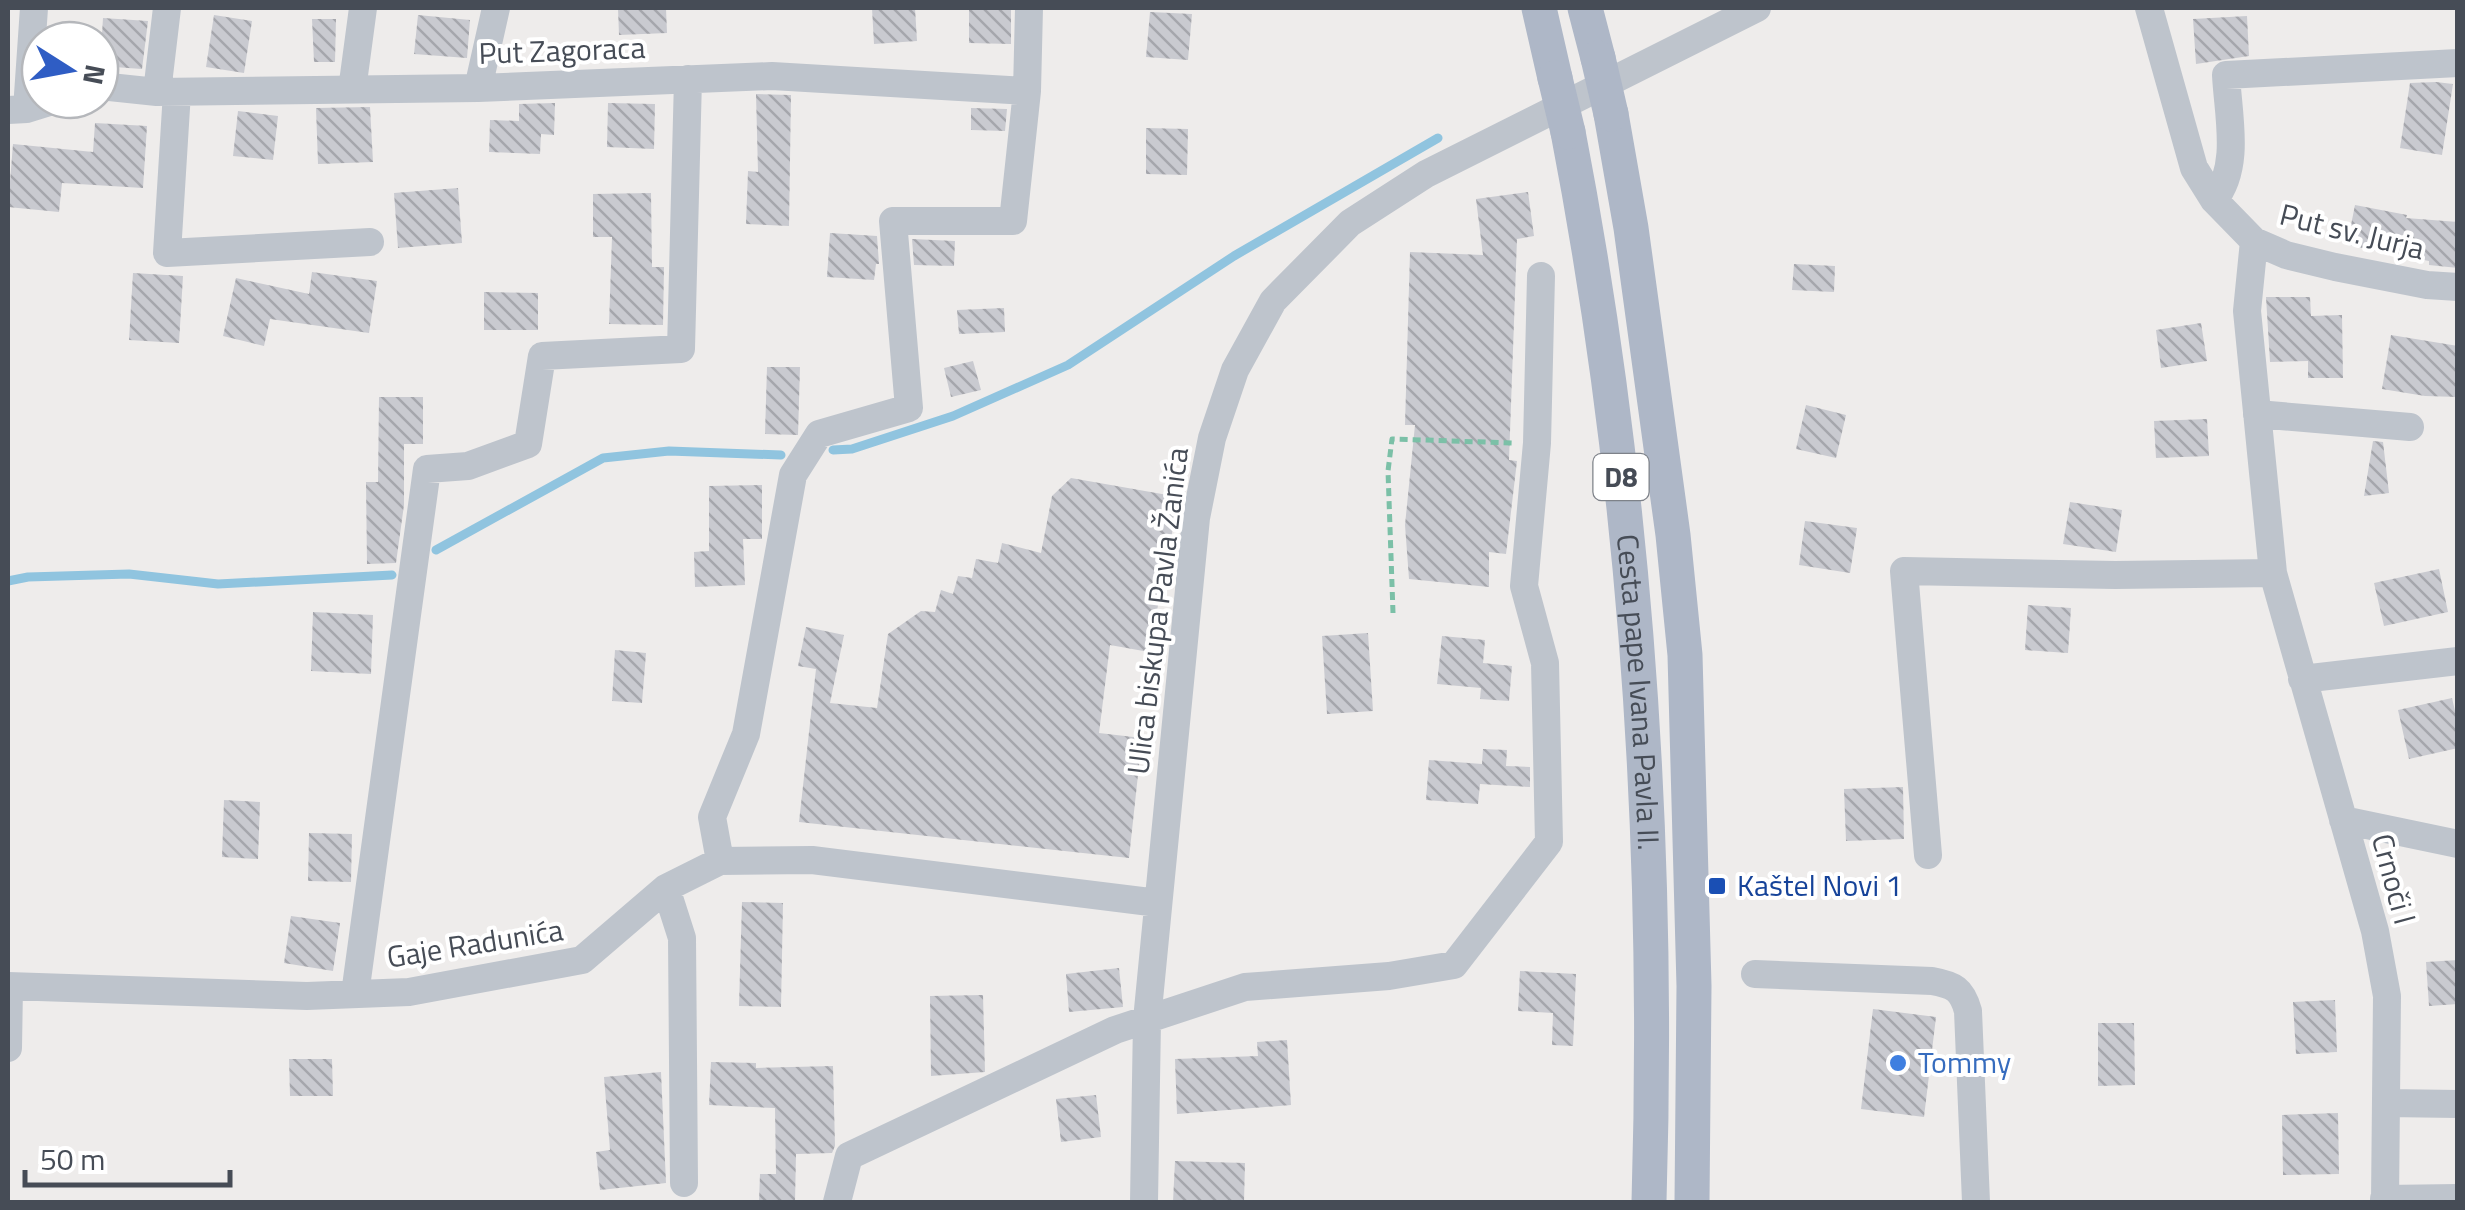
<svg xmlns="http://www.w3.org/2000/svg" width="2465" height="1210" viewBox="0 0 2465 1210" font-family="'Titillium Web',sans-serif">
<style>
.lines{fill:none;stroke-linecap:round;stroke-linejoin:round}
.stream{stroke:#90c4df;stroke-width:9}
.building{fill:url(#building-back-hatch)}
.path{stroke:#7bc0a7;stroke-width:5;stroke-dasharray:8 5;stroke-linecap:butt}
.minor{stroke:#bec4cc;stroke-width:28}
.major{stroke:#aeb7c7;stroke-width:35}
.major-bridge{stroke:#aeb7c7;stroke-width:35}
.transit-dot{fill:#1a4fb4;stroke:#fff;stroke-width:4}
.shop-dot{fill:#3f7fe0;stroke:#fff;stroke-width:4}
.labels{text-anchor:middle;stroke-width:8;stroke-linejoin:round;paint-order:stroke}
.shield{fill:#fff;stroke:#7e8289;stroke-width:2.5}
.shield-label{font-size:28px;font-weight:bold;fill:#464c56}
.street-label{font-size:30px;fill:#464c56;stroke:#fff}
.transit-label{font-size:30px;fill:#164399;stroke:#fff;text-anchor:start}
.shop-label{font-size:30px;fill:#366cbe;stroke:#fff;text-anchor:start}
</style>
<defs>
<pattern id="building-back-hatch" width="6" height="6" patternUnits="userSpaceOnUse" patternTransform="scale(2.5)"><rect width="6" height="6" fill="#c9cad0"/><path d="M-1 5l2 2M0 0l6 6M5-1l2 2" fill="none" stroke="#a5a6ac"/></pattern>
</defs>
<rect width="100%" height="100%" fill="#eeeceb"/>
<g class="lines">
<path class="stream" d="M833,450L852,449L953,416L1068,365L1234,256L1438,138
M436,550L603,458L669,451L781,455
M8,581L28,577L129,574L218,584L392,575"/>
</g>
<path class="building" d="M618,8H666L667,33L619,35Z
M872,8H915L917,41L874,44Z
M969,8H1011V44L969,43Z
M1150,12L1192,14L1188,60L1146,57Z
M214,15L252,21L244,73L206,67Z
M418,15L470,20L467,58L414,54Z
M2247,16L2249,56L2196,64L2193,19Z
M103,18L148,21L142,69L100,66Z
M312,19H336L335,62H314Z
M2436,82L2453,84L2442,155L2400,148L2410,83Z
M756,94L791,95L789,226L746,224L748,171L758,172Z
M555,103L554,135L541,134L540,154L489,152L490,120L519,121V104Z
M608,103L655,104L654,149L607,147Z
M370,107L373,162L318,164L316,108Z
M971,108L1007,109L1005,131L971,130Z
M238,111L278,116L273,160L233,156Z
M95,123L147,126L143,188L62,183L59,212L8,207L13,144L93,152Z
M1146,128L1188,129L1187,175L1146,174Z
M458,188L462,243L398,248L394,193Z
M1528,192L1534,236L1517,239L1509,460L1517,461L1506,554L1489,552V587L1409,579L1405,525L1415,425H1405L1410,252L1483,255L1476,199Z
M651,193L652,267H664L663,325L609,324L612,237H593V194Z
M2355,205L2407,215L2406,218L2458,222V268L2429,265V261L2347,245Z
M830,233L877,236L879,264H876L874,280L827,277Z
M912,239L955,241L954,266L914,265Z
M1794,264L1835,266L1834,292L1792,290Z
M312,272L377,281L369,333L270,319L264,346L223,336L236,278L309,294Z
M133,273L183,276L179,343L129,340Z
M484,292L538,293V330H484Z
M2266,297H2310L2311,316L2342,315L2343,378H2308V361L2270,362Z
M1004,308L1005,332L959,334L957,310Z
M2201,323L2207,361L2161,368L2156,330Z
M2391,335L2458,346V397L2425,396L2382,389Z
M973,361L981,390L951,397L944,368Z
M767,367H800L798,435L765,434Z
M379,397H423V444H404V505L396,563L367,564L366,482H378Z
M1806,405L1846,415L1836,458L1796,449Z
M2207,419L2209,456L2156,458L2154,421Z
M2373,441L2383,442L2389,493L2364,496Z
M1071,478L1179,497L1149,652L1110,645L1099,733L1142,738L1129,858L799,822L816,669L798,666L806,627L844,635L830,703L877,708L888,634L921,611L935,612L941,590L953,594L958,576L972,578L976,559L998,563L1002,543L1041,553L1052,496Z
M762,485V539H743L745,585L695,587L694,552L709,551V486Z
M2070,502L2122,510L2116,552L2063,544Z
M1805,521L1857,528L1850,573L1799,565Z
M2439,569L2448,612L2384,626L2374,583Z
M2028,605L2071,608L2068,653L2025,650Z
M313,612L373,615L371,674L311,671Z
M1368,633L1373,711L1327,714L1322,636Z
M1442,636L1485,640L1483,663L1512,666L1509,701L1480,699L1481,688L1437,684Z
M615,650L646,653L642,703L612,701Z
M2452,698L2458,724V748L2409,759L2398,710Z
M1483,749L1507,750L1506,766L1530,767V787L1480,784L1478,804L1426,800L1429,760L1482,764Z
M1903,787L1904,839L1846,841L1844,789Z
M224,800L260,802L258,859L222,857Z
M309,833L352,834L351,882L308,881Z
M742,902L783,903L781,1007L739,1006Z
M291,916L340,923L333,971L284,963Z
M2458,960V1004L2429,1006L2426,962Z
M1119,968L1123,1007L1069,1012L1066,974Z
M1520,971L1576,974L1573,1046L1552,1045L1553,1013L1518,1011Z
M983,995L985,1072L931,1076L930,996Z
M2335,1000L2337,1052L2296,1054L2293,1002Z
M1873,1009L1936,1017L1924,1117L1861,1109Z
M2098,1023H2134L2135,1085L2098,1086Z
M1287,1040L1291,1105L1177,1114L1175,1059L1258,1056L1257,1042Z
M289,1059H332L333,1096H290Z
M711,1062L756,1063V1068L833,1066L835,1146L832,1153L796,1154L795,1202H759L760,1174H776L775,1108L709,1105Z
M661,1072L666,1183L600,1190L596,1152L610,1150L604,1077Z
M1096,1095L1101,1137L1061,1142L1056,1099Z
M2338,1113L2339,1174L2283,1175L2282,1115Z
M1175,1161L1245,1163L1244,1202H1173Z"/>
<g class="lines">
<path class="path" d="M1393,613L1388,471L1392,439L1514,443"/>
<path class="minor" d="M2149,8L2194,168L2214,200L2254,241L2286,255L2335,267L2427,285L2458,287
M100,86L157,92L478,88L772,76L1027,91
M478,88L496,8
M352,90L363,8
M157,92L167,8
M177,92L167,253L370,242
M27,109L34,8
M8,110L27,109L56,100
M2214,200C2241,167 2228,115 2226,75L2458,63
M2254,241L2247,311L2273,573L2375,931L2387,996L2385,1202
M2257,414L2410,427
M2302,679L2458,661
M2343,820L2458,844
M1928,855L1904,571L2115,575L2273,573
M720,861L712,817L746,734L793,475L819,434L909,408L893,221H1013L1027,91L1029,8
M666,888L682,938L684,1183
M1755,974L1932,981C1954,985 1962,989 1968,1011L1976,1202
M8,986L307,996L409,992L582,960L666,888L720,861L812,860L1158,903
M355,994L427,469L468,466L528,444L542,356L681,349L688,79
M8,1048L9,987
M2387,1103L2458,1104
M2384,1199L2458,1198
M837,1202L849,1156L1115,1030L1245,987L1389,976L1454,965L1549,842L1545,663L1524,586L1537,443L1541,276
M1144,1202L1147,1020L1196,518L1212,438L1235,370L1273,301L1350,223L1426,174L1757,8"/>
<g class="major">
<path d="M1539,8L1555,78"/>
<path d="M1585,8L1598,58"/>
<path d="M1611,114L1631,228L1673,535L1685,655L1694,986L1692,1202"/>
<path id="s1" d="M1568,132C1636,485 1660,844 1649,1202"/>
</g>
<path class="major-bridge" d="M1598,58L1611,114
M1555,78L1568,132"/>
</g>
<rect class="transit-dot" x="1707" y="876" width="20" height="20" rx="5"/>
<circle class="shop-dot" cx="1898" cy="1063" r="10"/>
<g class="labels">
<rect class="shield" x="1593.5" y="454" width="55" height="46" rx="8"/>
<g class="shield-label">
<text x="1621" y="487">D8</text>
</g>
<g class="street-label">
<text transform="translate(562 51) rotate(-2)" y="10">Put Zagoraca</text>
<text transform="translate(2352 232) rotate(14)" y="10">Put sv. Jurja</text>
<text transform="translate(1158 611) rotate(-83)" y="10">Ulica biskupa Pavla Žanića</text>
<text dy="10" stroke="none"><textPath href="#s1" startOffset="565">Cesta pape Ivana Pavla II.</textPath></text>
<text transform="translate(2393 879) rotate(75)" y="10">Crnoči l</text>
<text transform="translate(475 944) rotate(-9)" y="10">Gaje Radunića</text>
</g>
<g class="transit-label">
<text x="1737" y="896">Kaštel Novi 1</text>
</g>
<g class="shop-label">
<text x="1918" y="1073">Tommy</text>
</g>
</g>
<rect width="2465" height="1210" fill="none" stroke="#464c56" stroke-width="20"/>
<g transform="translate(70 70) rotate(101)"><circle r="48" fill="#ffffff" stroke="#b5b7bb" stroke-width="2.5"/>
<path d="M0-8L18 38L0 25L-18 38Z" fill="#2f5dc4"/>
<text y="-15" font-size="28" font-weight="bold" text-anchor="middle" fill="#464c56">N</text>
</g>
<path d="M25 1170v15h205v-15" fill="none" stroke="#464c56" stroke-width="5"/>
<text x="40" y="1170" font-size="30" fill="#464c56" stroke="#ffffff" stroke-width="8" paint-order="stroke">50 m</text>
</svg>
